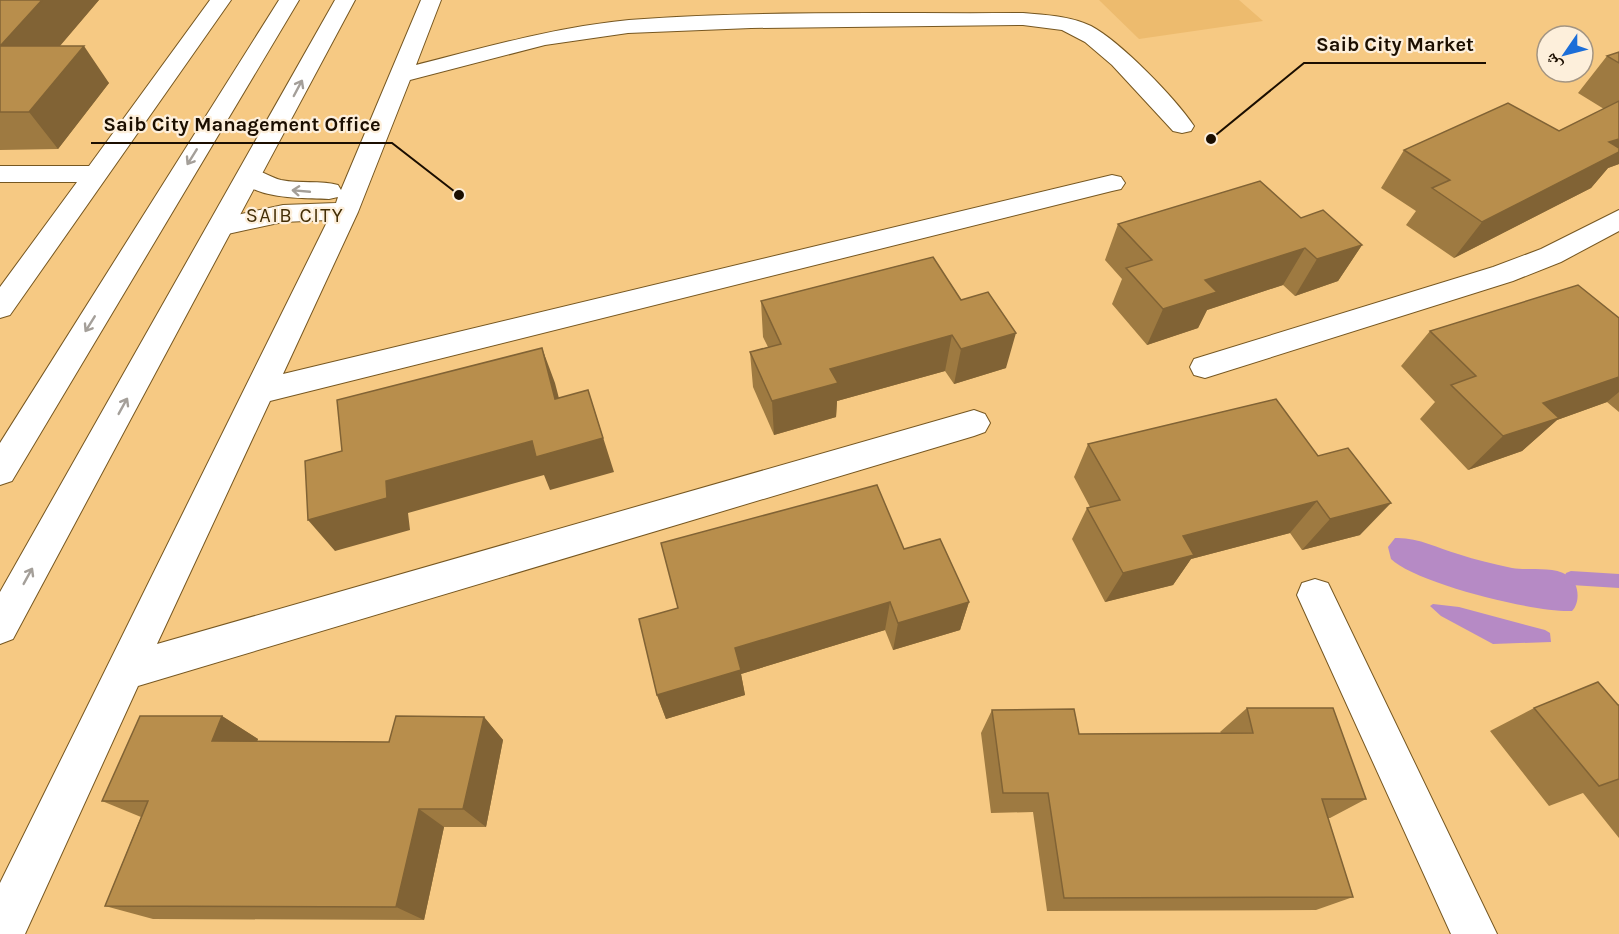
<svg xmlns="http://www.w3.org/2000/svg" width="1619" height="934" viewBox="0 0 1619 934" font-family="Karla,'Noto Naskh Arabic',sans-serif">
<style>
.built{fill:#edbb6e}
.water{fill:#b68ac5}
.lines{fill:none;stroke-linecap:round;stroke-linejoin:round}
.stream{fill:#b68ac5;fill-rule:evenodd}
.street-casing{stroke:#765721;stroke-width:2}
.secondary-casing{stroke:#765721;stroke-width:2}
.street{fill:#fff;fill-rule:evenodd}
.secondary{fill:#fff;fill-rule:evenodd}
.wall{fill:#9e7a41}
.shaded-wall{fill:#816335}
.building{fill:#b88e4c;stroke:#816335;stroke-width:1.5}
.oneway{stroke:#a49f99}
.labels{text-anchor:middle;stroke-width:4.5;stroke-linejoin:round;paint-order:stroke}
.neighbourhood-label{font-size:20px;letter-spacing:1.5px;fill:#432e06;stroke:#fdefdb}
.leader{fill:none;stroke:#1b0e00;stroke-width:2}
.callout-dot{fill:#1b0e00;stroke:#fdefdb;stroke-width:2}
.callout-label{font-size:20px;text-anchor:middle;font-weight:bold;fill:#1b0e00;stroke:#fdefdb;stroke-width:4.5;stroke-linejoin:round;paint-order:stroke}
</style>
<rect width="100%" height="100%" fill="#f6c983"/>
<path class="built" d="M1099,0H1239L1263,21L1139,39Z"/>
<path class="water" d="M1395,538C1417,537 1438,548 1458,554C1476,560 1494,564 1512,568C1529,571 1552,566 1567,575C1579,581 1581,602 1572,611C1536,613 1415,583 1391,559L1388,547Z
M1433,604L1459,607L1545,630L1550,633L1551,642L1493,644L1441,616L1430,606Z"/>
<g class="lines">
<path class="stream" d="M1571,571L1619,574V588L1571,585L1566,583L1564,578L1566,573Z"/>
<defs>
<path id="street" d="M210,0H231L10,315L0,318V287L77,182H0V166H89Z
M421,0H441L416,65C486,47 556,27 629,20C759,10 892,14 1023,13C1045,15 1071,16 1091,26C1121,42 1175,98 1194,126L1191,131L1182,133L1173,131L1112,65L1085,42L1062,30L1023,25L751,28L628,33L545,45L410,80L358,212L283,374L1112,175L1121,177L1125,183L1121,189L1112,191L270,401L157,644L974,410L985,414L990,423L985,432L974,436L138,686L25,934H0V883L328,220L283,222L223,235L214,232L210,226L214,220L283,205L336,203L338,197L329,199C304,198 253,200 237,176L241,170C257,166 266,176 281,180C300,184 320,180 338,185L341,190Z
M1619,210V231L1561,262L1513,281L1205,378L1194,375L1190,367L1194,359L1493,267L1541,249Z
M1315,579L1328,583L1497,934H1451L1297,595L1302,583Z"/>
<path id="secondary" d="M279,0H299L12,481L0,485V443Z
M335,0H355L13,639L0,644V592Z"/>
</defs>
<use href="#street" class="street-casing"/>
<use href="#secondary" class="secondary-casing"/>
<use href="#street" class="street"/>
<use href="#secondary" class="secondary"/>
</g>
<path class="wall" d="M0,0H99L60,46L109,83L58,149L0,150Z
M1619,52V164L1608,168L1591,188L1454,258L1406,225L1416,211L1381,188L1404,150L1559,131L1604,109L1578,93L1607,56Z
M1301,218L1362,245L1338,281L1295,296L1283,285L1207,310L1198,328L1147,345L1112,304L1122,279L1105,260L1118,224Z
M933,257L1006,368L954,384L945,371L837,401L836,417L774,435L753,387L750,352L768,347L763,337L761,301Z
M1619,318V412L1607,402L1557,420L1522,451L1468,470L1420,419L1435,402L1401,366L1430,331Z
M1276,399L1360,535L1302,550L1290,533L1191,559L1173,585L1105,602L1072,539L1087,508L1090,507L1074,477L1088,444Z
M904,549L969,602L960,630L893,650L885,630L741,674L745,695L666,719L657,695Z
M1618,705H1619V838L1583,793L1549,806L1490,731L1534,708Z
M1247,708L1366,799L1330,818H1328L1353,897L1316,910L1047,911L1033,812L991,813L981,733L992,710L1079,734L1221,733L1220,732Z
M222,716L258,739L257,741L389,742L484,717L503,740L486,827H444L424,920L153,919L105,906L141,817L102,801Z"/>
<path class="shaded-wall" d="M42,0H99L28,83L0,46Z
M84,46L109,83L58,149L29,112Z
M1619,139V164L1608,168L1591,188L1454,258L1482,222L1609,142Z
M1362,245L1338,281L1295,296L1317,259Z
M1305,248L1283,285L1207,310L1198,328L1147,345L1163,309L1205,280Z
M1016,333L1006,368L954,384L961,349Z
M952,335L945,371L837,401L836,417L774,435L772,401L830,369Z
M542,348L555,383L568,433L555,399Z
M1619,377V392L1607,402L1557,420L1522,451L1468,470L1503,436L1543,403Z
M588,390L614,472L550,490L544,475L408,513L410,530L335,551L308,520L386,481L532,441Z
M1317,501L1290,533L1191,559L1173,585L1105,602L1123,573L1183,536Z
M1391,503L1360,535L1302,550L1330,519Z
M890,602L885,630L741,674L745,695L666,719L657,695L735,648Z
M969,602L960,630L893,650L898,623Z
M222,716L258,739L249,763L212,741Z
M484,717L503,740L486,827L463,809Z
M419,809L444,827L424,920L396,907Z"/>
<path class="building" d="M0,0H42L0,46Z
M0,46H84L29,112H0Z
M1619,52V63L1607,56Z
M1619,101V139L1609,142L1619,148V152L1482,222L1432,188L1450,180L1404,150L1508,103L1559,131Z
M1260,181L1301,218L1323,210L1362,245L1317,259L1305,248L1205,280L1217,292L1163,309L1126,268L1152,260L1118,224Z
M933,257L961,300L988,292L1016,333L961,349L952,335L830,369L838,383L772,401L750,352L781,344L761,301Z
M1578,285L1619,318V377L1543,403L1559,418L1503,436L1451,385L1476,376L1430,331Z
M542,348L555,399L588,390L603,438L536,457L532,441L386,481L387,498L308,520L305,461L342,451L337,400Z
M1276,399L1318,456L1348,448L1391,503L1330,519L1317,501L1183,536L1194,555L1123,573L1087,508L1120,500L1088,444Z
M877,485L904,549L940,539L969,602L898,623L890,602L735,648L741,670L657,695L639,619L678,608L661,543Z
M1598,682L1618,705H1619V779L1599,786L1534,708Z
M1247,708H1333L1366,799H1322L1353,897L1064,898L1048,793H1003L992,710L1074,709L1079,734L1253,733Z
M140,716H222L212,741L389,742L396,716L484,717L463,809H419L396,907L105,906L148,801H102Z"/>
<defs><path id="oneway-shaft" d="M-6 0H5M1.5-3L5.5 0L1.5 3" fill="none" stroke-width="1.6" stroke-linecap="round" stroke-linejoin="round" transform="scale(1.5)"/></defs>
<g class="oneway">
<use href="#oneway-shaft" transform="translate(298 88) rotate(-62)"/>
<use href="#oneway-shaft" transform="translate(192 157) rotate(122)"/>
<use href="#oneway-shaft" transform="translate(301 191) rotate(-175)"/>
<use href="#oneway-shaft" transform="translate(90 324) rotate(122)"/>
<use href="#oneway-shaft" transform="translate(123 406) rotate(-61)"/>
<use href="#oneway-shaft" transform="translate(28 576) rotate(-61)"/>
</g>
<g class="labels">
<g class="neighbourhood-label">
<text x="295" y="222">SAIB CITY</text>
</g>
</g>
<path class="leader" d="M1211 139L1304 63H1486M459 195L392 143H91"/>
<g class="callout-dot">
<circle cx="1211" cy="139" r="6"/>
<circle cx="459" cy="195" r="6"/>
</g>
<g class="callout-label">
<text x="1395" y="51">Saib City Market</text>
<text x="242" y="131">Saib City Management Office</text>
</g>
<g transform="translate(1565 54) rotate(235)"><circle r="28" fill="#fdefdb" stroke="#a39583" stroke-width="1.5"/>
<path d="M0-4.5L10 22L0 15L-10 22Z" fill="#1c6ed8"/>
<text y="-9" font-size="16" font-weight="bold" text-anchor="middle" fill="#1b0e00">ش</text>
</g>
</svg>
